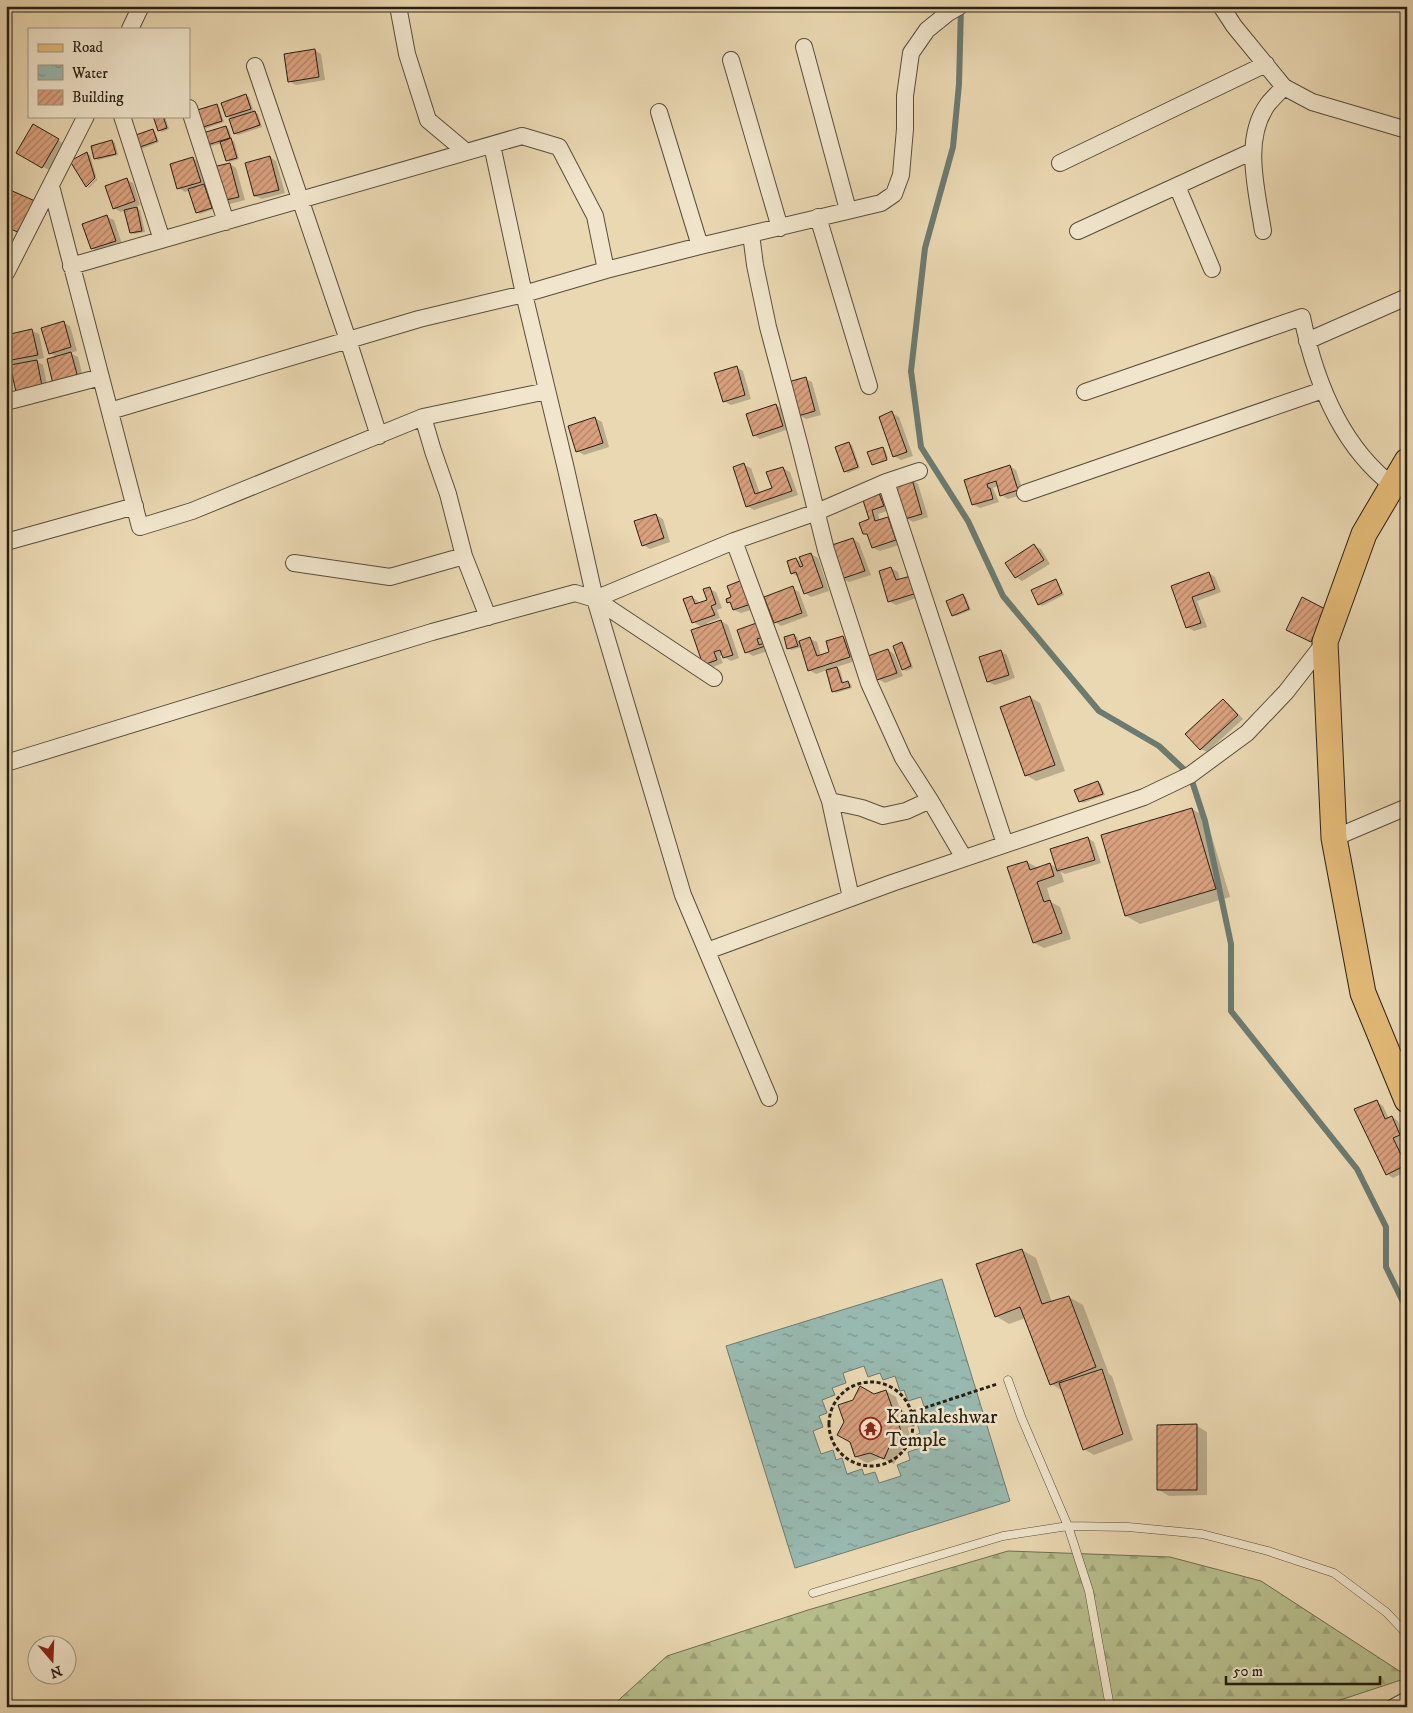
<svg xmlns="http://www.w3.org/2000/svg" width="1413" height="1713" viewBox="0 0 1413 1713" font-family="'IM FELL DW Pica',serif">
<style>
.forest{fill:url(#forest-firs);stroke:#706e50}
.water{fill:url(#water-ripples);stroke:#6b7b71;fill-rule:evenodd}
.shadow{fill:#0003}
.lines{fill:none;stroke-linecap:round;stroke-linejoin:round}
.stream{stroke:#6b7b71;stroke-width:6}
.building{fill:url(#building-hatch);stroke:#281f13}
.service-casing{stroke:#584d3b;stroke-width:9}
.minor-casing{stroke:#584d3b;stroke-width:18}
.primary-casing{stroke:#281f13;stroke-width:27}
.path{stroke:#281f13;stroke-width:3;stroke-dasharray:4 2.5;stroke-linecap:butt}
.service{stroke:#f1e6cd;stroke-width:8}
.minor{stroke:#f1e6cd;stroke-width:16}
.primary{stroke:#e5bc79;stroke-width:25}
.labels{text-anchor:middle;stroke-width:5;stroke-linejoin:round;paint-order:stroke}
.poi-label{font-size:20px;fill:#281f13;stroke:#f1e6cd;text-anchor:start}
</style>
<defs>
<pattern id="forest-firs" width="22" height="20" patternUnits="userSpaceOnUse" patternTransform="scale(1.25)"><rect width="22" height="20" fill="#b7be8c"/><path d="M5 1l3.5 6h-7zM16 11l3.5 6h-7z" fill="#9da378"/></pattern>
<pattern id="water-ripples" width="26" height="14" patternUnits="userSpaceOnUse" patternTransform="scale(1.25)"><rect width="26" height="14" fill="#98b9b0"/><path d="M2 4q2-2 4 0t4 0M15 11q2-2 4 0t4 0" fill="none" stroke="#7c968e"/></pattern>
<pattern id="building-hatch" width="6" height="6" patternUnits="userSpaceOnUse" patternTransform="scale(1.25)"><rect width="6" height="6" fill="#daa17e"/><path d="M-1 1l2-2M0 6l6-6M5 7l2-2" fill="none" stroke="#b18366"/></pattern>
</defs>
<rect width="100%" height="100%" fill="#ead8b2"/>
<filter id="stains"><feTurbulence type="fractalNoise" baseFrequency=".004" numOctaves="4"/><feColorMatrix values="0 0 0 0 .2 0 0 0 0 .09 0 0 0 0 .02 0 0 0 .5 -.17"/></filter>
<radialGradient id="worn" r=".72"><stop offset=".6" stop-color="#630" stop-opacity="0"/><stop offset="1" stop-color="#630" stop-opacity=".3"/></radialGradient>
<path class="forest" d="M1008,1551L1170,1557L1261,1581L1407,1676V1678L1319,1707H611L667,1656L808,1610Z"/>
<path class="water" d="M942,1279L1010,1501L795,1568L726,1346ZM864,1366L868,1377L880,1373L883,1380L895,1376L900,1391L904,1390L908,1401L921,1397L927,1416L916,1420L920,1433L916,1435L920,1448L908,1452L910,1460L897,1465L901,1476L879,1483L875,1472L864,1475L862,1469L847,1474L842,1458L836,1460L833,1450L821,1454L813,1431L823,1427L819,1416L827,1413L822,1400L835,1395L832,1388L846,1383L843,1373Z"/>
<path class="shadow" d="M314,50L321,54L325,80L296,85L289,81Z
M246,96L249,97L254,112L258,114L262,127L238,135L235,133L232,119L227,116Z
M216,105L219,107L224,122L204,129L201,127Z
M155,116H165L169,129L162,132L159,130Z
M34,126L64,144L49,170L18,153Z
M226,127L229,129L232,139L230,140L234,141L239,159L230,162L227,160L222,143L211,146L208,144Z
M152,130L155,132L159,142L141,149L138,147Z
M112,141L115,143L118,155L98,160L95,158Z
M87,153L90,155L96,176L86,186Z
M270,157L276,161L285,193L262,199L255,196Z
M193,159L200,162L214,209L200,214L197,212L190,190L185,192L179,188Z
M230,164L236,168L245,200L230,204L223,200Z
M97,178V180L89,188L88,187Z
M127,180L133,183L140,205L134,207L140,210L145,232L134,234L131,233L126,210L121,212L114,208Z
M107,217L114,220L122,244L99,252L92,248Z
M64,323L70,326L77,351L70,353L78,357L84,381L57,357L50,353Z
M32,331L39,334L44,358L35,360L43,365L48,389L7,360Z
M736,367L743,371L751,399L731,405L724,401Z
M805,379L812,382L821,415L806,419L799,415Z
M776,405L782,409L789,429L760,439L754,435Z
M892,413L899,417L913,456L901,460L894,456Z
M595,418L602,422L609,447L584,455L577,451Z
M849,444L852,445L860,468L848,473L845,471Z
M882,448L885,450L888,458L873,463Z
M744,465L751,468L760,494L773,489L783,468L790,472L798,495L754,510L747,506Z
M1010,466L1016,470L1024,494L1008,499L1001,495L998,486L993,488L999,502L980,508L973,504L965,481Z
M912,480L918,484L928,517L913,522L906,518Z
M877,489L884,493L890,510L878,514L880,521L888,518L895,522L902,544L880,551L873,548L869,536L864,533L871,520L862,494Z
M656,515L663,519L670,542L650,549L643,545Z
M853,539L859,543L871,575L849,582L842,579Z
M1034,546L1041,549L1050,564L1022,581L1016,577Z
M811,554L818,558L829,591L811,597L805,593L800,578L792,573L796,559L803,563Z
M891,568L898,572L900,580L922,596L896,605L889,601Z
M1209,573L1215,577L1221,592L1197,601L1207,627L1194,631L1187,627L1172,587Z
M1055,580L1058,582L1064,595L1042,606L1039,604Z
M792,588L799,592L808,616L781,626L775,622Z
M709,589L716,592L722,608L717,610L720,618L707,623L708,625L721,621L728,625L739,658L731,661L724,657L723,655L720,656L723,663L711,668L704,664L702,627L693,622L692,597L698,601L700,604L708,601Z
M963,596L966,597L971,610L956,616L953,615Z
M733,597L760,607L741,613L734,610L732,604L728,602Z
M739,631L772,640L762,643L771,650L753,656L746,652Z
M794,635L797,637L799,642L810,639L817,642L821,656L831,653L843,637L849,641L856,661L836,667L840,670L844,684L848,683L851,684L852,688L836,693L833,691L827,670L816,674L809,670L802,647L791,650L788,648Z
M902,644L905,645L913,668L906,671L903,669Z
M888,650L894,654L903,676L885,683L878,679Z
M1001,651L1007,655L1015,678L995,685L988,682L981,658Z
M1030,697L1040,703L1065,771L1036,781L1026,775Z
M1223,700L1229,704L1243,719L1207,752L1201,749Z
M1098,782L1101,784L1105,795L1083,803L1080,801Z
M1192,809L1206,817L1230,897L1140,924L1126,916Z
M1088,838L1094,842L1101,863L1065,874L1061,872L1064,882L1047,888L1051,902L1060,907L1071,939L1044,948L1034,943L1027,862L1038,868L1050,864L1057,868Z
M1377,1102L1383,1106L1389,1119L1392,1117L1398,1121L1405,1139L1399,1142L1407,1157V1171L1393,1178L1387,1174Z
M1022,1250L1036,1258L1052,1302L1069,1297L1083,1305L1109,1374L1112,1376L1133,1440L1094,1455L1084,1449L1063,1391L1051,1384L1025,1318L1009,1324L996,1316Z
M886,1391L896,1397L900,1409L911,1415L914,1425L908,1428L913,1446L901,1450L894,1464L881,1458L867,1463L856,1457L874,1395Z
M1197,1426L1207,1432V1495L1169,1496L1159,1490Z"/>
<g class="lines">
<path class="stream" d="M961,7L959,84L953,147L925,248L911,371L921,447L968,521L1003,596L1099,711L1159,746L1190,775L1205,821L1231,944V1011L1357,1169L1386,1227V1267L1407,1310"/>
</g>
<path class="building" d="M315,49L319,77L288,82L284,54Z
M246,94L251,109L226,117L221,103Z
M217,104L222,121L200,128L194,111Z
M255,111L260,125L234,134L229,119Z
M153,116H163L167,128L158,131Z
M33,124L59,139L42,168L16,153Z
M226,126L230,138L207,145L203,133Z
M153,129L157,141L137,148L133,136Z
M231,138L237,158L226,161L220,142Z
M112,140L116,154L94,159L91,146Z
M87,152L95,178L86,187L70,161Z
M270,156L279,190L254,196L245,163Z
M193,157L201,182L177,189L170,164Z
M230,163L239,197L222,201L213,167Z
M127,178L135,201L113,209L105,186Z
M204,184L212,208L196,213L188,189Z
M10,190L35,201L20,233L6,227V198Z
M137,207L142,231L130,233L124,210Z
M107,215L116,241L91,249L82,224Z
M64,321L71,347L49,354L41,328Z
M32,329L38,355L6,361V335Z
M71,352L78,378L53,384L47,359Z
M37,360L42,386L16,392L10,365Z
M737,366L745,395L723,402L714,373Z
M806,377L815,411L798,416L788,382Z
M776,404L783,426L753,436L746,414Z
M892,411L907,452L893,457L879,417Z
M595,417L603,443L576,452L568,426Z
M849,442L858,467L844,472L835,447Z
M883,447L887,460L872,465L867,452Z
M744,463L755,494L772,488L766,472L783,467L792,491L746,507L733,467Z
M1010,465L1018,490L1000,496L996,481L987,484L988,488H990L993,499L972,505L964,480Z
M912,479L922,514L905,519L894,484Z
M877,488L884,506L872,510L875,521L888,517L896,540L872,548L867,534H863L859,523L869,519L861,494Z
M656,514L664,538L642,546L634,521Z
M853,538L865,571L841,579L829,546Z
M1034,544L1044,560L1015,578L1005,563Z
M811,553L823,587L804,594L796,572L791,574L787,561L796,558L800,567L803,566L799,557Z
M891,567L896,580L911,576L917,593L888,602L879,571Z
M1209,572L1215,589L1192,597L1201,623L1186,628L1171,586Z
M745,579L754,603L733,610L730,602L727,603L726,599L731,597L727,586Z
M1056,579L1062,593L1038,605L1031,590Z
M793,586L802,613L774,623L764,597Z
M710,587L716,604L711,606L715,615L692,623L683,599L692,596L695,604L707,600L703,589Z
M963,594L969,609L952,616L946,601Z
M1302,597L1327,610L1311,642L1286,630Z
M721,620L733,655L723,658L720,650L714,652L717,660L703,665L691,630Z
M762,621L766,636L757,639L759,645L764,643L765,646L745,653L737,630Z
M794,634L798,646L787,649L784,637Z
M843,636L850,657L808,671L799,641L810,637L817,656L829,652L826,641Z
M902,642L911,666L902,670L893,646Z
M888,649L897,673L877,680L868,656Z
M1001,650L1009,675L987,682L979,657Z
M837,667L842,683L848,681L850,687L832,692L826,670Z
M1030,696L1055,765L1025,776L1000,707Z
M1223,699L1238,715L1200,750L1185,734Z
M1098,781L1103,794L1079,802L1074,790Z
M1192,808L1216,889L1125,916L1101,835Z
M1088,837L1095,860L1057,871L1050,849Z
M1027,861L1030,870L1050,863L1054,876L1037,882L1044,902L1050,900L1062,933L1033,943L1007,867Z
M1377,1100L1385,1119L1392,1116L1400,1135L1393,1138L1406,1165L1386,1175L1354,1109Z
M1022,1249L1042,1304L1069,1296L1096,1367L1050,1385L1020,1307L995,1317L976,1264Z
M1102,1369L1123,1434L1083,1450L1059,1383Z
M860,1386L874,1394L886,1390L893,1410L900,1407L905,1420L898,1422L904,1440L890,1445L884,1459L870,1453L855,1457L850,1442L837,1435L844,1422L838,1405L853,1400Z
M1197,1424V1490H1157V1425Z"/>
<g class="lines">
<defs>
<path id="service" d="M1008,1380L1022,1419L1068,1526L1089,1591L1110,1707
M813,1593L1003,1536L1068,1526L1128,1527L1202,1534L1268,1551L1334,1573L1386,1612L1407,1634"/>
<path id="minor" d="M398,6L407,54L428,120L465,151
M1221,6L1234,26L1284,87L1312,102L1407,130
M130,29L141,6
M804,47L848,210
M731,60L780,228
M255,66L348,340L379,436
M189,108L226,222
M659,112L700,246
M122,116L162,240
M492,145L524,294L566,469L595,599L683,895L769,1098
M1060,163L1266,64
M51,186L140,527L192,511L423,417L433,451L448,494L464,556L488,617
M1177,186L1212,269
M818,217L869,386
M1078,231L1253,151
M1263,231C1257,191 1242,139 1268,104C1273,98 1279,92 1284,87
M751,234L755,265L768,327L799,443L826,550L869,683L903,758L930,800L964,858
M71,266L522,136L559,147L595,216L606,270
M6,273L86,116
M1307,341L1407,297
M1085,392L1302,317C1315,380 1340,445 1392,485
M6,402L101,377
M110,411L419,319L524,294L606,270L700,246L881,203L894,194L901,175L905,129V96L911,53L927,30L948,13L960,6
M423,417L547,391
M886,482L1005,844
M1025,493L1323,390
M734,541L830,801L862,808L883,816L906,811L930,800
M6,542L135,506
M294,563L390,577L464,556
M595,599L734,541L817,512L886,482L919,471
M6,763L432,632L575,593L595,599L714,678
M830,801L851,898
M1334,838L1407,807
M707,951L892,883L1144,797L1190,775L1247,733L1286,692L1325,642
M1394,1707L1407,1700"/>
<path id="primary" d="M1407,461L1364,534L1325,642L1334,838L1363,993L1407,1100"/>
</defs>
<use href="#service" class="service-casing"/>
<use href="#minor" class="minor-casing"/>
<use href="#primary" class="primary-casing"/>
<path class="path" d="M829 1424a42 42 0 1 1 84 0a42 42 0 1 1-84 0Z
M912,1412L997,1384"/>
<use href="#service" class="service"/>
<use href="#minor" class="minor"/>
<use href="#primary" class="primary"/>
</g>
<defs>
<symbol id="temple-ring" viewBox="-11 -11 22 22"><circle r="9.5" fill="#f1e6cd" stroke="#8f2418" stroke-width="1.5"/><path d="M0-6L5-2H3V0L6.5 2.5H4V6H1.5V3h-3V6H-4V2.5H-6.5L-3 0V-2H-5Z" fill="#8f2418"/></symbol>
</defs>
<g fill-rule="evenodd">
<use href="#temple-ring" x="858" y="1416" width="25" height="25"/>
</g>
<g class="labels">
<g class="poi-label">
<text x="886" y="1423">Kankaleshwar<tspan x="886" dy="23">Temple</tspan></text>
</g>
</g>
<rect width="1413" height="1713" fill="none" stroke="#ead8b2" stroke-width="25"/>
<rect x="8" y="8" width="1398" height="1698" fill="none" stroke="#281f13" stroke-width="2.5"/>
<rect x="12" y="12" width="1388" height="1688" fill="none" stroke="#281f13"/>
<rect x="28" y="28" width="162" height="90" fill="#f1e6cd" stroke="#a19683"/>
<rect x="38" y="44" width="25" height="8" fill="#e5bc79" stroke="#a19683"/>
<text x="72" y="52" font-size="15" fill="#281f13">Road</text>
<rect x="38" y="65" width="25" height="15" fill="url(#water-ripples)" stroke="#a19683"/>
<text x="72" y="78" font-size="15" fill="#281f13">Water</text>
<rect x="38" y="90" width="25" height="15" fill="url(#building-hatch)" stroke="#a19683"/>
<text x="72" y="102" font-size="15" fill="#281f13">Building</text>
<g transform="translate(52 1660) rotate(161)"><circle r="24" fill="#f1e6cd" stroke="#a19683"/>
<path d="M0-4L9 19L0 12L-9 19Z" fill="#8f2418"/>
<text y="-8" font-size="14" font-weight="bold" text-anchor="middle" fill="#281f13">N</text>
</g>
<path d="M1226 1676v8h154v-8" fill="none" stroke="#281f13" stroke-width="2.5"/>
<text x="1233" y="1676" font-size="15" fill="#281f13" stroke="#f1e6cd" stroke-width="4" paint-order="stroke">50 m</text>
<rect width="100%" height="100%" filter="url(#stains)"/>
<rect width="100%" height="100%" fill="url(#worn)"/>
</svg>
